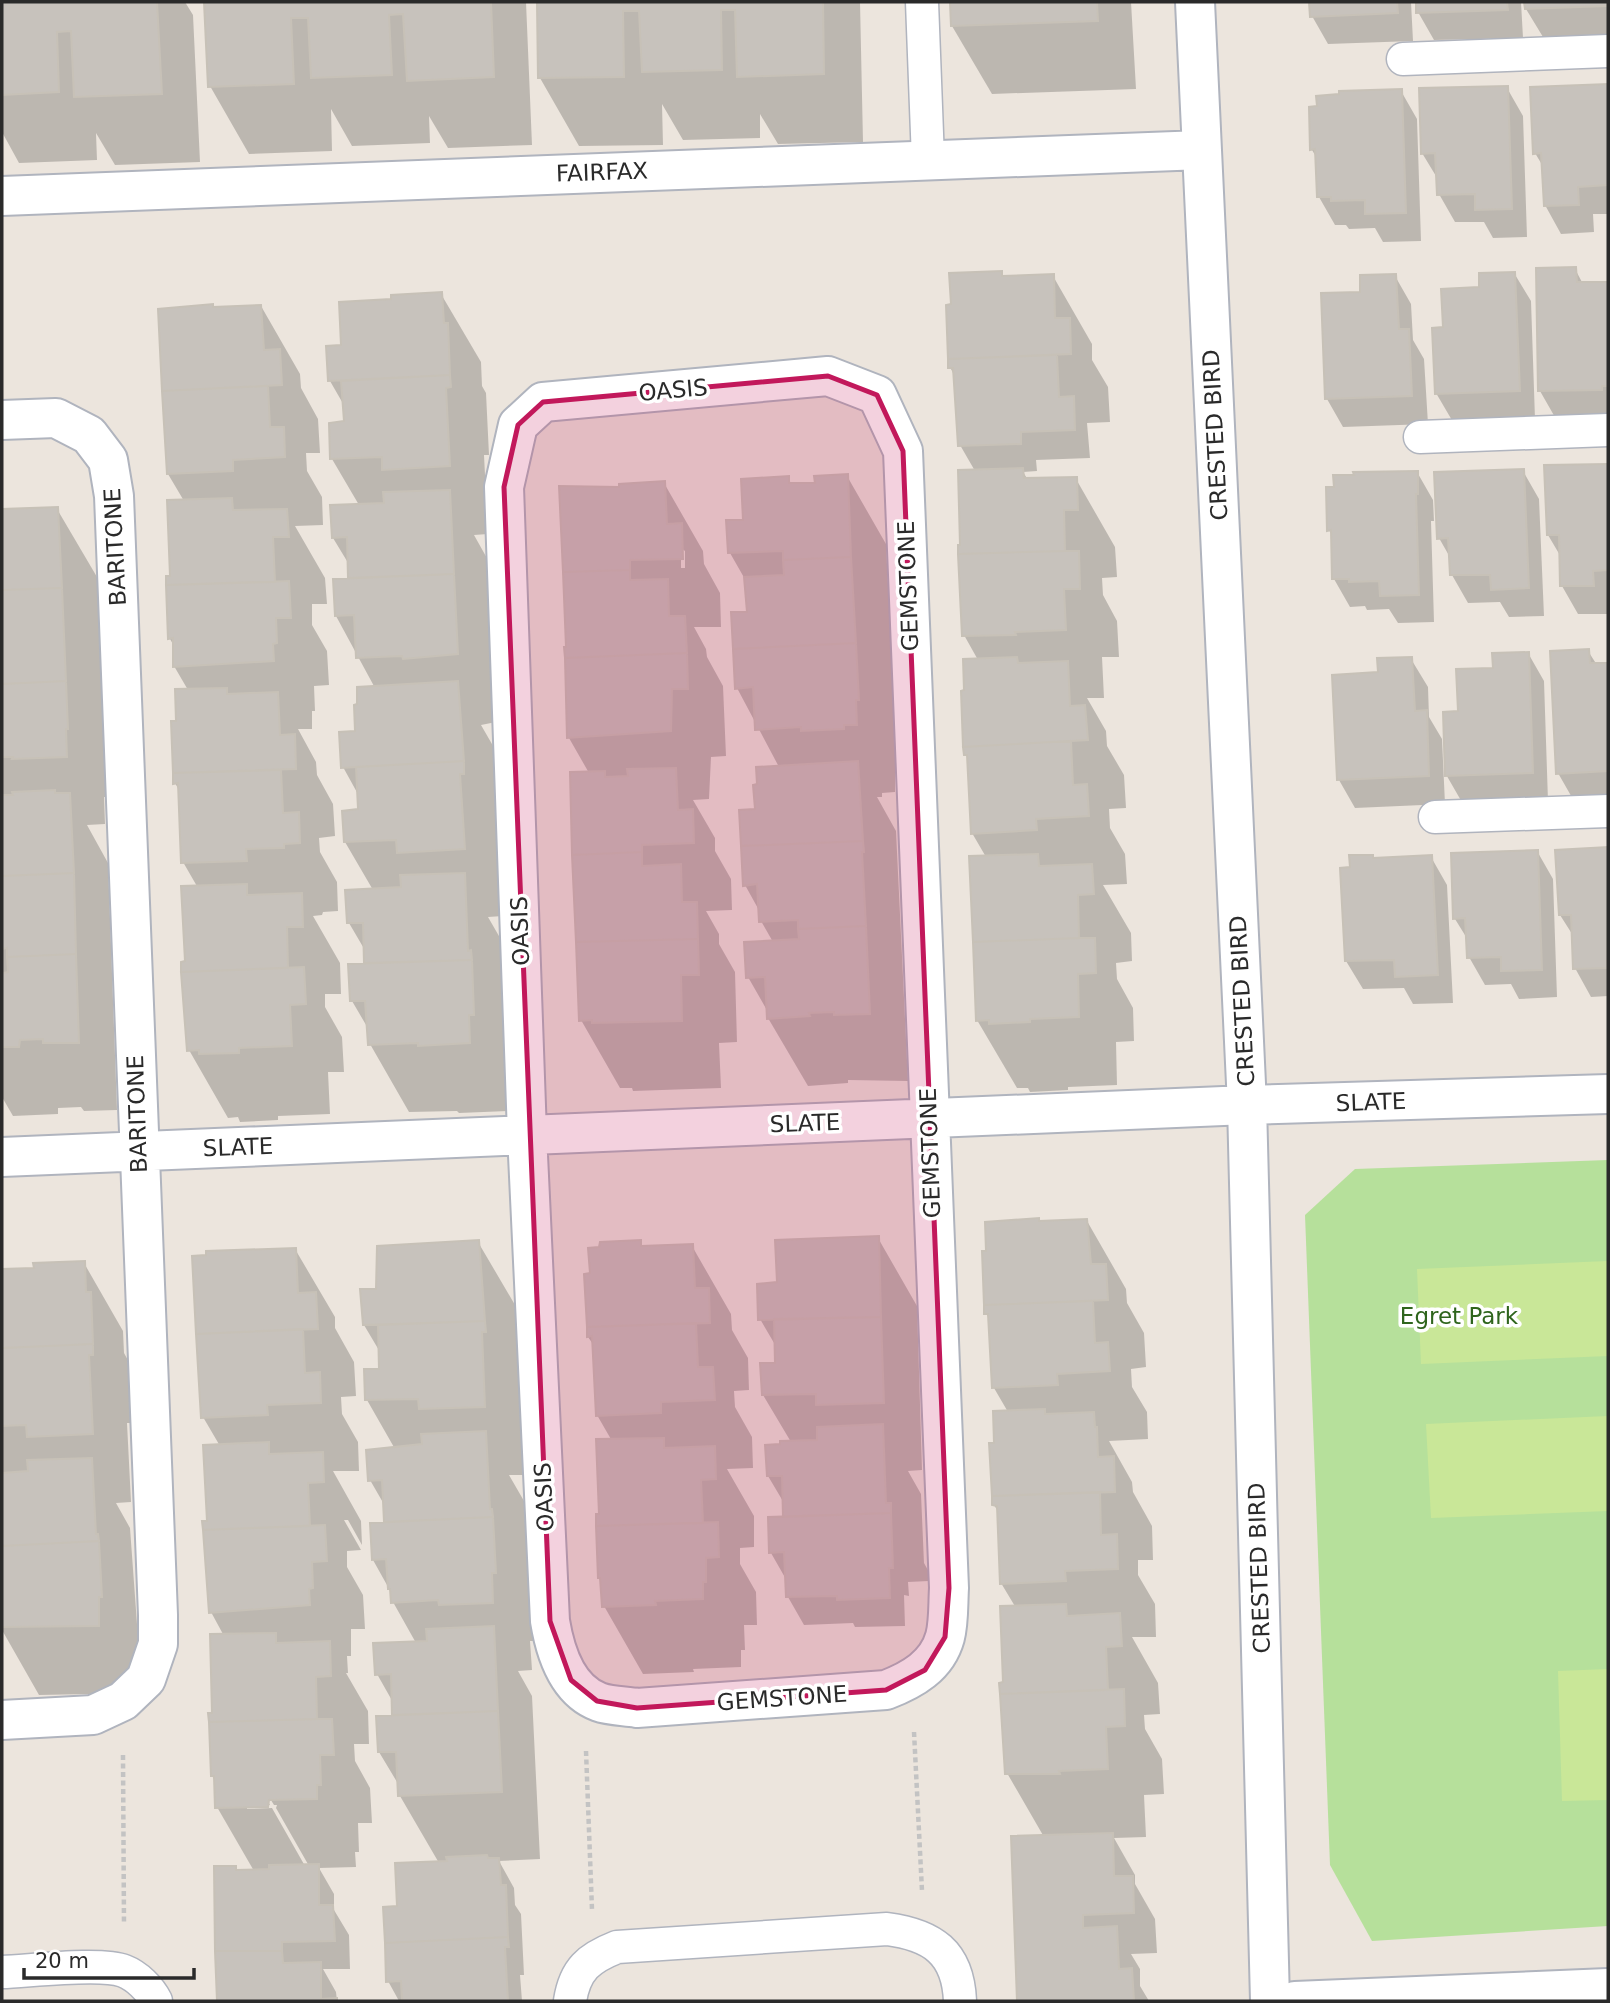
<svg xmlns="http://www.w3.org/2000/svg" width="1610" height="2003" viewBox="0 0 1610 2003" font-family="'DejaVu Sans',sans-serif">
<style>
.green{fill:#b6e09b}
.pitch{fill:#c9e798}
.shadow{fill:#0003;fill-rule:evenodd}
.building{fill:#c7c2bc;stroke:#c7c1b7;stroke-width:2}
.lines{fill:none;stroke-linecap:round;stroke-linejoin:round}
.service-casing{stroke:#b0b4be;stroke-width:35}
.minor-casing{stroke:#b0b4be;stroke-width:42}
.tertiary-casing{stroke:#b0b4be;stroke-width:42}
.path{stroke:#c3c3c3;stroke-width:4.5;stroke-dasharray:5 3.5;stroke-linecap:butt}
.service{stroke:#fff;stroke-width:32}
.minor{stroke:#fff;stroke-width:38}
.tertiary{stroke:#fff;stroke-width:38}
.marked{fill:#c2185b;fill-opacity:0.2;stroke:#c2185b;stroke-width:5;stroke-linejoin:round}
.labels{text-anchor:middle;stroke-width:7;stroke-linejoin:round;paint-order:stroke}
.street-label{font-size:23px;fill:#2a2a2a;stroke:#fff}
.park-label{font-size:23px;fill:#2f651d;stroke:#fff}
</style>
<rect width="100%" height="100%" fill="#ece5dd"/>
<path class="green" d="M1608,1160V1926L1372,1941L1330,1865L1305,1215L1355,1169Z"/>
<path class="pitch" d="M1608,1261V1356L1421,1364L1417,1269Z
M1608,1416V1511L1431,1518L1426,1424Z
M1608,1669V1800L1562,1801L1558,1671Z"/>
<path class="shadow" d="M2,2H185L193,15L200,162L115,165L96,133L97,160L19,163L2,132Z
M206,2H526L532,145L448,148L429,116L430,143L352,146L331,109L332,151L249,154L210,86Z
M538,2H860L863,142L778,144L760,114V138L683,140L662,104L663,145L579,146L540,78Z
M951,2H1131L1136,89L992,94L952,26Z
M1311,2H1411L1413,41L1328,44L1312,16Z
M1418,2H1521L1523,38L1434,40L1418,12Z
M1526,2H1608V35L1543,37L1526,9Z
M1608,85V214H1593L1594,232L1561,234L1545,205L1544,168L1535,153L1532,89Z
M1507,88L1523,116L1527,237L1493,238L1484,222H1455L1439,194V181L1422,153Z
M1401,91L1417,119L1421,241L1383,242L1375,228L1349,229L1346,225H1335L1319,197L1318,160L1312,150Z
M1575,269L1583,284L1608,283V418L1556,419L1540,391Z
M1001,273L1003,278L1053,276L1092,344V360L1108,387L1110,422L1087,423L1090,458L1036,460L1037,471L1023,472L1028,480L1076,479L1115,547L1117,577L1102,578L1103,595L1117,621L1119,657H1102L1104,698H1087L1106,731L1107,746L1124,775L1126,808L1109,809L1110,828L1125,854L1127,884L1103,885L1131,933L1132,961L1116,963L1117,979L1133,1008L1134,1041L1116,1042L1117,1085L1068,1087V1090L1030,1092L1028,1088H1017L977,1020L986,857L972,833L963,692H966L978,660L964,635L962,547L975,471L960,445L955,377L950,367L948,306Z
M1514,273L1531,301L1535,419L1453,422L1436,393L1481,289Z
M1395,276L1411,304L1413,340L1424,359L1428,424L1343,427L1327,399L1362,293Z
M441,294L481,362L482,386L486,393L489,455H484L488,534L474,535L488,560L496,722L481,725L496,751L503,916L488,917L503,943L508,1111L459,1113L457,1111L409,1112L370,1044L369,1030L352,1001L366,965V952L349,923L373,890L345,842L360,811L359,796L343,767L375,688L336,616L350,580V566L333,538L359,505L332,459L346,423L345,407L330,381L343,347L392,301Z
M261,306L300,374L301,388L318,419L320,453H306L307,471L322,497L323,525L295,526L325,578L327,604H312V625L327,651L329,685L314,686L315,711H312V729H298L316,762L317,775L333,804L335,836L319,838L320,852L337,882L338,911L323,912L322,915L313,916L340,963L341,994H325V1007L342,1037L344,1072H328L330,1114L278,1116V1120L240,1122L238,1117L228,1118L189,1050L187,963L198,888L183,862L180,792L175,783L173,723L178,722L188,690L174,666V646L170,639L172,578L184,501L168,474L160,311Z
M1608,466V614H1578L1562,586L1561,557L1548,535L1546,467Z
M1523,471L1539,499L1544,616L1509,617L1500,602L1468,603L1452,575L1451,559L1439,538Z
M1417,472L1433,500L1434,521H1431L1434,622L1398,623L1389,609L1367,610L1365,606L1350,607L1334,579L1333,537L1329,530L1335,489Z
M847,476L886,544L897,767H895V792L882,793V797H877L896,831L908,1081L848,1080V1083L808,1086L768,1018V1012L748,977L773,942L761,921L760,912L745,885L779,767L737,688L749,613L746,581L730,553L745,521L788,478L792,485L817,484Z
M664,483L703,551L704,564L720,593L721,627H694L706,649L707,657L723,686L726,756L711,757L709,799L693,800L715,838V851L731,879L732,910L706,911L719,934V944L735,972L737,1042L719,1043L721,1088L633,1091L632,1088H620L581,1020L589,773L569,738L621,488ZM681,548L685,551V568H681Z
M57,509L97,577L106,797H104L105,824L87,825L108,863L117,1110L84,1111L81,1107L58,1108V1114L13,1116L2,1097V510Z
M1588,651L1597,665L1608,664V800L1574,801L1558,773Z
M1528,653L1544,681L1548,801L1463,804L1444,771H1447L1460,712L1495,670Z
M1411,659L1428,687L1429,717L1442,739L1445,804L1355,808L1339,780L1334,676L1380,674Z
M1608,849V996L1591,997L1575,968L1574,937L1560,915L1557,851Z
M1537,851L1553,879L1557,997L1519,999L1511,984L1485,985L1469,957L1468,940L1455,919Z
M1431,857L1447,885L1453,1003L1413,1004L1404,988L1363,989L1346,961L1352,869L1373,859Z
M1087,1221L1126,1289L1127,1303L1144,1333L1146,1367L1131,1369L1132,1387L1147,1412L1148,1439L1109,1441L1132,1482L1133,1492L1152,1526L1153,1560H1138V1575L1155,1604L1156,1637H1132L1158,1683L1160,1714L1144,1715L1145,1729L1162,1759L1164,1794L1144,1795L1146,1837L1114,1838L1135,1875V1884L1155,1919L1157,1953L1131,1954L1140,1969V1986L1149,2001H1018L1012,1838L1044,1837L1007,1773L1004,1684L1016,1608L1001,1583L999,1513L994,1505L996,1444L1008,1412L994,1388L990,1320L986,1313L984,1253L1040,1223Z
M878,1238L917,1306L922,1470L908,1471L921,1494L924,1563L929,1572V1581L908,1582L909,1596L904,1595L905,1626L855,1627L853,1623L804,1625L788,1597L787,1581L771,1553L770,1519L785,1518L784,1503L768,1476L791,1442L763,1395L777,1364V1348L760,1319L778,1284Z
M478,1242L518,1310L524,1475H509L524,1501L534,1641H530L532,1670L518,1671L532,1696L540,1859L499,1861L514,1888L515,1905L521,1914L524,1975H520L522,2001H399L388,1981L399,1908L439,1863L400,1796V1787L379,1752L394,1717V1704L377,1674L416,1643L393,1602L392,1594L373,1560L386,1524L385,1506L370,1480L395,1449L367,1400L381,1371L380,1352L364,1325L378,1290Z
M640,1242L643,1247L692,1246L731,1314L732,1330L748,1358L749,1390L734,1391L735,1407L752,1437L753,1468L727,1469L754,1516V1547L740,1548V1564L756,1592L757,1625H744L745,1650H741V1667L693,1669L694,1672L643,1674L604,1606L602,1583L600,1578L601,1516L612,1441L597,1415L595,1347L588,1337L592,1274Z
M295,1249L335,1317V1328L354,1362L356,1396L341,1397L342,1414L358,1442L359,1471H333L361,1521L362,1545L348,1520H344L361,1550L347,1551V1567L363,1595L365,1629H351V1656H347L348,1673H346L368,1711L369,1744H354L355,1761L370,1788L372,1823H358L359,1852H355L356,1867L319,1868L334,1894V1910L349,1935L350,1969H323L336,1992L337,2001H219L215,1868L235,1867L237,1872L254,1871L217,1807L216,1782L212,1776L214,1715L224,1636L211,1612L209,1522L220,1446L203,1417ZM266,1792L274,1805H277L276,1808L309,1866H305L272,1808L247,1809V1805H270L263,1794Z
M84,1263L123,1331L124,1353L129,1362L132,1423H127L131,1502L116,1503L130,1528L140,1665L138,1693L39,1695L2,1630V1271Z"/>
<path class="building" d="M2,2H157L162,94L74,97L71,31L57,32L59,92L2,95Z
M204,2H491L494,77L407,81L403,14L389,15L392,75L311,78L308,18H291L294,84L208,87Z
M537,2H823L824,74L737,77L735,10H721L722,70L642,72L639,11H623L624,77L538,78Z
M950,2H1097L1098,21L951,26Z
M1309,2H1397L1398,13L1310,17Z
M1416,2H1507L1508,10L1416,13Z
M1524,2H1607V6L1525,9Z
M1608,84V185L1578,187L1579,205L1544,206L1541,153L1533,154L1530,87Z
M1508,86L1512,209L1475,210V194L1437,195L1435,153L1421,154L1419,88Z
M1402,89L1406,213L1365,214V200L1331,201V197H1317L1315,149L1310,150L1309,107L1317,106L1316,96L1339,94V91Z
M1576,267L1577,282H1608V386H1602V390L1538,391L1536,268Z
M1002,271V276L1054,274L1055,318H1070L1071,354L948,359L946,305L951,304L949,273Z
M1515,272L1520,391L1435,394L1432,328L1443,327L1441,289L1479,287V273Z
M1396,274L1399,329H1409L1412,396L1325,399L1321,293L1360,292V275Z
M442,292L444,323H448L450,375L328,381L326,346L341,345L339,302L391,299V295Z
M213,304V307L261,305L264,350L280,349L282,385L162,391L158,309Z
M1057,355L1059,397L1074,396L1075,430L1021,432V444L958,446L953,368H948V359Z
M450,375L451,387L446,388L450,466L382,470V457L330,459L329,423L344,421L341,381Z
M268,386L270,427H284L285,457L233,460V471L167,474L162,391Z
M1608,464V570L1593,571L1594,586H1560L1559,535H1547L1544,465Z
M1023,468L1024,478L1077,477L1078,510H1064L1065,551L958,554V545H960L958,470Z
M1524,469L1529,588L1491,590L1490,575H1450L1448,538L1437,539L1434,472Z
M1418,471V494H1416L1419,595L1380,596L1379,581L1349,582V579H1332L1331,530L1327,531L1326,487H1334L1333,475H1354L1353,472Z
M848,474L851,557L783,560V551L728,553L726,520H743L741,479L789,476V483H815L814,476Z
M665,481L667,524L682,523L683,559L630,560V570L563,572L559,486L619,487V484Z
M450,490L454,574L348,578L347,537L332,538L330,505L384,503L383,492Z
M232,498L233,510L287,509L289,537H273L275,582L166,585V576H170L167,500Z
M58,507L62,588L2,590V509Z
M1065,551H1079L1080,589H1064L1066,630L1015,632L1016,635L962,636L958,554Z
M851,557L856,643L733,649L731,612H747L744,577L784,575L783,560Z
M630,570V580L668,579L669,616H685L687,653L565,658L564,647H566L563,572Z
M454,574L458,654L403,659L402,656L356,658L354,615L335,616L333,579Z
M289,581L291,618H276L277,643L273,644L274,661L173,667V638L168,639L166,585Z
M62,588L66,681L2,684V590Z
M856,643L859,700H856L857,725H844V729L801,731V727L755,730L753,687L735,689L733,649Z
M1589,649L1590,663H1608V771L1556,774L1550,651Z
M1529,652L1533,773L1445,776L1443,712L1458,711L1456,669L1493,668L1492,653Z
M687,653L688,689H672L671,731L567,738L565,658Z
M1017,657L1018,663L1068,661L1070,706L1085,705L1088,740L963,747L961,691L964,690L963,659Z
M1412,657L1415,711L1427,710L1429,776L1337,780L1332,675L1378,672L1377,658Z
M66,681L68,729H66L67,757L12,759L13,757H2V684Z
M458,681L464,761L341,768L339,732L355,731L354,705L357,704V687Z
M227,688V694L278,692L280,735L295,734L296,769L173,773L171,721H176L175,689Z
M1071,741L1073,785L1087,784L1089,816L1036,819L1037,830L971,834L967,755H964L963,747Z
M464,761V774H460L465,849L397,853L396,840L344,842L342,811L358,809L356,767Z
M858,761L863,841L741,846L739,810L755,809L753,785L757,784L756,767Z
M676,768L678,810L693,809L694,843L642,845V852L572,855L570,772L605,771V777L628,776L627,769Z
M281,770L283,813L299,812L300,843L284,844V848L246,849L247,861L181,863L178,783L173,784V773Z
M55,790V793H70L74,873L2,876V795H13L12,792Z
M863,841L864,852H862L866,926L798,929V920L759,922L757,884L743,886L741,846Z
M1608,847L1607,968L1573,969L1571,915H1559L1555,850Z
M1538,850L1542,970L1501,971V957L1467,958L1465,918L1453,919L1451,853Z
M642,852V866L681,864L682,902H697L698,939L576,942L572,855Z
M1038,854L1039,866L1092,864L1094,894L1078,895L1079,938L973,942L969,856Z
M1349,855H1373V858L1432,855L1438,975L1395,977L1394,960L1345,961L1340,868L1350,867Z
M74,873L76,954L7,957V948L2,949V876Z
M465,873L468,951L471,950L472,960L364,963L363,923H347L345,890L401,887L400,875Z
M247,884V895L302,893L303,927H287L288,968L181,972V962L185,961L181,886Z
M866,926L870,1014L834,1015V1012L809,1013L810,1016L767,1019L765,977L746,978L744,942L799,939L798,929Z
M1079,938H1095L1096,973L1078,974L1079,1017L1030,1019V1022L989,1024V1020L976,1021L973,942Z
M698,939L699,975H681L682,1021L592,1023V1020L579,1021L576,942Z
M76,954L79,1043H43V1039L20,1040L19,1047H2V973L8,972L7,957Z
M472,960L474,1015H469L470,1043L418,1046V1043L368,1045L365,1001H350L348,964Z
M304,967L306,1004L290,1005L292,1046L239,1048V1053L199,1054V1050L187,1051L181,972Z
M1039,1218V1221L1087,1219L1091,1264H1106L1108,1300L984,1305L982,1251H986L985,1222Z
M879,1236L881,1317L758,1320L757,1284L777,1282L775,1240Z
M479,1240L485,1321L363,1325L360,1289H376L377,1246Z
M641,1240V1246L693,1244L695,1288H709L710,1323L587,1327L584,1274L590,1273L588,1248L599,1247L600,1242Z
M296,1248L298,1293L316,1292L318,1329L196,1334L192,1256L206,1255V1251Z
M85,1261L86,1292H91L93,1344L2,1348V1269L34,1268L33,1263Z
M1093,1301L1095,1343L1108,1342L1110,1371L1057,1374L1058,1385L992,1388L988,1314H984V1305Z
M881,1317L884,1403L816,1405V1394L762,1395L760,1363H775L774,1319Z
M485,1321L486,1332H482L485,1407L419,1409L418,1399L365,1400L364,1369H379L378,1325Z
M696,1323L698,1367H713L715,1400L661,1402V1413L596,1416L592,1336L587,1337V1327Z
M303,1329L305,1373L320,1372L321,1403L267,1405L268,1415L201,1418L196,1334Z
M93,1344V1355H89L93,1434L27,1437L26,1425L2,1426V1348Z
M1045,1409V1414L1094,1412L1095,1427H1097L1098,1457L1114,1456L1115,1492L992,1496L989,1443H994L993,1411Z
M883,1424L886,1503H891V1513L783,1517L782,1476H767L765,1445L780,1444V1441L817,1440V1427Z
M486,1431L490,1509H492L493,1517L384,1522L382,1480L368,1481L366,1450L422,1444L421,1434Z
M664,1438V1448L715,1446L716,1479L701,1480L703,1523L596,1526V1514H599L596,1439Z
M269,1442V1454L323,1452L324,1482L308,1483L310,1526L203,1530L202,1521H207L203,1445Z
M92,1458L96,1534H98L99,1541L2,1546V1473L28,1471L27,1460Z
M1100,1492L1101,1535L1117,1534L1118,1569L1065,1571L1066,1581L1000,1584L997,1506L992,1505V1496Z
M891,1513L893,1568H889L890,1598L837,1600V1596L786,1597L784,1552L769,1553L768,1517Z
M493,1517L496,1573H492L493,1603L439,1605L438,1600L391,1603L390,1589H388L386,1559L372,1560L370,1523Z
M718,1522L719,1557L706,1558V1582H703V1599L655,1601L656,1605L602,1607L600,1578H598L596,1526Z
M325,1525L327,1561L312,1562L313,1588L309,1589L310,1605L209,1613L203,1530Z
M99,1541L102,1597H99V1626L2,1627V1546Z
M1066,1604L1067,1616L1120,1613L1122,1646L1106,1647L1108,1690L1000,1694L999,1683L1003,1682L1000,1606Z
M494,1626L498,1711L392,1715L391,1674L375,1675L373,1643L427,1641L426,1629Z
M276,1633V1643L330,1641L331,1676L316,1677L317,1719L209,1722L208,1713H212L210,1634Z
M1124,1689L1125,1726L1106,1727L1108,1769L1059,1771L1060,1774H1005L1000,1694Z
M498,1711L502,1792L398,1796L396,1752H378L376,1716Z
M317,1719H332L334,1755H320L321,1785H317V1799L269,1800L268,1807L215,1808L214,1776H211L209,1722Z
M1113,1833L1114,1876H1133L1134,1913L1083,1915V1928L1117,1926L1119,1969L1132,1968L1134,2001H1017L1011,1836Z
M487,1855L488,1858H499L501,1885H506L508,1937L385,1943L383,1907L397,1906L395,1863L447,1861L446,1857Z
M319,1864V1905H333L335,1941L282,1942V1951H215L214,1866H236V1870L269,1869V1865Z
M508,1937L509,1947H505L508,2001H402L401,1981L386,1982L385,1943Z
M215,1951H282L283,1963L321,1962V1999L337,1998V2001H217Z"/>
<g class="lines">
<defs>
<path id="service" d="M922,2L928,160
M1403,59L1608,51
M1420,437L1608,430
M1435,817L1608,811
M2,1972C30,1971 101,1962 124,1971C137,1976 150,1989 156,2001
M570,2001C575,1969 589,1958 617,1947L887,1929C932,1935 958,1952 960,2001"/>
<path id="minor" d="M2,196L1202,150
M828,376L877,395L903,451L949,1588C948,1603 949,1622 945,1637C937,1666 912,1680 886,1690L637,1708C625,1706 610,1706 599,1702C567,1690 555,1651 550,1621L527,1134L504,487L518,425L543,402Z
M2,420L56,418L89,435L108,460L114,496L158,1615V1644L146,1679L123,1701L93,1715L2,1720
M2,1157L1247,1105L1195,2"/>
<path id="tertiary" d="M1270,2001L1247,1105L1608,1094
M1295,2001L1608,1988"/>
</defs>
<use href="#service" class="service-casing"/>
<use href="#minor" class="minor-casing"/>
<use href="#tertiary" class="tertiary-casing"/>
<path class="path" d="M914,1732L922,1891
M586,1751L592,1910
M123,1755L124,1925"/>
<use href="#service" class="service"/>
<use href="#minor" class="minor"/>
<use href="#tertiary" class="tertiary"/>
</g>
<path class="marked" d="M828,376L877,395L903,451L949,1588L945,1637L925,1670L886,1690L637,1708L597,1701L571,1680L550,1621L504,487L518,425L543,402Z"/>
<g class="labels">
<g class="street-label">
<text transform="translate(602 172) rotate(-2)" y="8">FAIRFAX</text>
<text transform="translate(673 390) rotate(-5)" y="8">OASIS</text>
<text transform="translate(1215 435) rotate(-93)" y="8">CRESTED BIRD</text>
<text transform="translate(115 547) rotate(-93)" y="8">BARITONE</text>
<text transform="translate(908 586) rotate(-92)" y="8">GEMSTONE</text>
<text transform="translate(520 931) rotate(-92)" y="8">OASIS</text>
<text transform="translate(1242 1001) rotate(-93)" y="8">CRESTED BIRD</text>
<text transform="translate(1371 1102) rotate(-2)" y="8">SLATE</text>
<text transform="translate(137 1114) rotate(-92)" y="8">BARITONE</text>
<text transform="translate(805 1123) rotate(-2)" y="8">SLATE</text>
<text transform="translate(238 1147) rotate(-2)" y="8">SLATE</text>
<text transform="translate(930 1153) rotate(-92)" y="8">GEMSTONE</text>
<text transform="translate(544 1497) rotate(-93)" y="8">OASIS</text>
<text transform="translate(1259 1568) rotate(-92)" y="8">CRESTED BIRD</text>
<text transform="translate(782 1698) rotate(-4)" y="8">GEMSTONE</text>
</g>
<g class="park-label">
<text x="1459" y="1324">Egret Park</text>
</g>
</g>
<rect width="1610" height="2003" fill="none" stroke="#2a2a2a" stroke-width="7"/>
<path d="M24 1968v10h170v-10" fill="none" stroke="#2a2a2a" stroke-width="3.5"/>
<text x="35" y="1968" font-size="21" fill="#2a2a2a" stroke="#ffffff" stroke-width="5" paint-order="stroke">20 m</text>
</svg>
